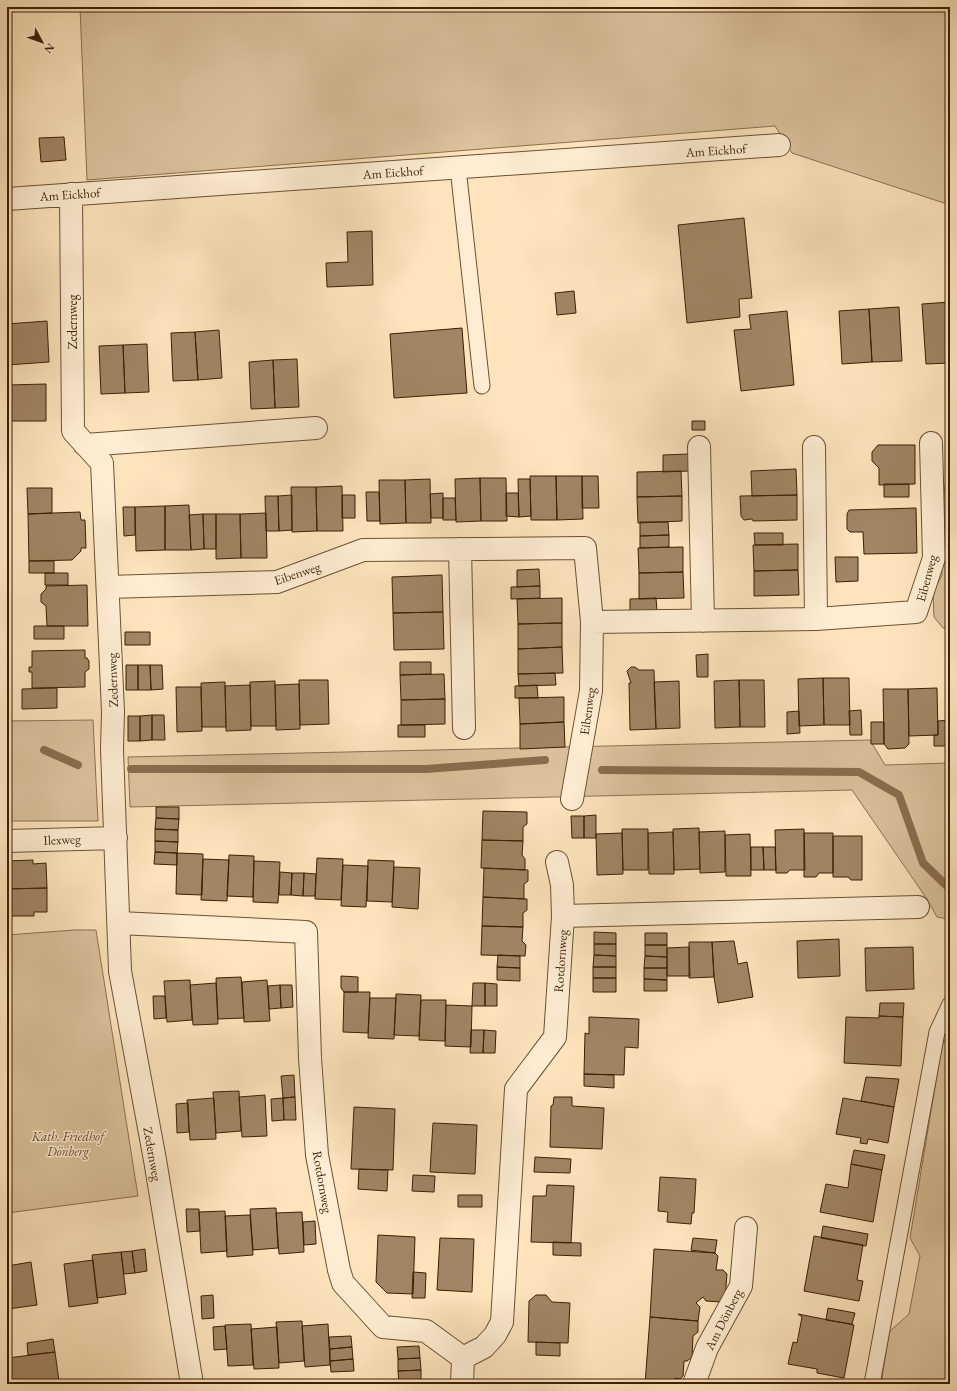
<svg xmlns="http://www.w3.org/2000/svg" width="957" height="1391" viewBox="0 0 957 1391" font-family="'EB Garamond',serif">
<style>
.green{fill:#dcc39d;stroke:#8c7151}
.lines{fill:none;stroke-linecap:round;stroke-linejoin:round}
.stream{stroke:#896d4e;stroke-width:8}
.building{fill:#a18564;stroke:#3d1f05}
.lane-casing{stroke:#6d5033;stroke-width:17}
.street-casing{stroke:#6d5033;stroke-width:24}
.lane{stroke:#feedd3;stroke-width:15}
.street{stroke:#feedd3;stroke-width:22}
.labels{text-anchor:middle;stroke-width:3;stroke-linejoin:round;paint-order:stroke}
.street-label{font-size:13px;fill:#3d1f05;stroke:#feedd3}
.park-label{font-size:13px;font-style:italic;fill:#65482b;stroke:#feedd3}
</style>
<rect width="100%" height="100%" fill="#fde4bc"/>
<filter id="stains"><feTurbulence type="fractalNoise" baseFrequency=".005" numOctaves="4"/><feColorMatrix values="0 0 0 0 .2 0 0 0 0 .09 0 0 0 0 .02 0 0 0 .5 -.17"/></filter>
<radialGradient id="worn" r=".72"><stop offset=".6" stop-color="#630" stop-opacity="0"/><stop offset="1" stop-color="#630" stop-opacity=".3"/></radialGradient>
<path class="green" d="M80,7H950V205L792,153L775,126L87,180Z
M939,445L949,526L950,628H943L934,617L933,593L942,575Z
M93,720L98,821H7V721Z
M870,740L885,765L950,763V920L948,919L937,917L927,899L852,790L130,807L128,757Z
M74,930H96L138,1196L7,1213V935Z
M950,1030V1384H881L889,1332L909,1314L920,1256L910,1238L942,1045Z"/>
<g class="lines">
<path class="stream" d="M44,750L78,765
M131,769H426L545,760
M602,770L859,772L899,795L923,863L950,889"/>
</g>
<path class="building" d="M64,137L66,160L41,162L39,138Z
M744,218L752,298L739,299L740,317L687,323L678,225Z
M372,231L373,285L327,287L326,263L348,262L347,232Z
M574,291L576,313L557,315L555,293Z
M950,302V363L926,364L922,304Z
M899,307L902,361L872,362L869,309Z
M869,309L872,362L842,364L839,311Z
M787,311L794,385L741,391L734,330L751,329L749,315Z
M47,321L49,362L7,365V324Z
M462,328L467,393L394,398L390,334Z
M219,330L222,378L198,380L195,332Z
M195,332L198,380L173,381L171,333Z
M147,344L149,392L125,393L123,345Z
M123,345L125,393L101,394L99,346Z
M297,359L299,407L275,408L273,360Z
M273,360L275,408L251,409L249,362Z
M46,384V421H7V385Z
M692,421H705V430H692Z
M878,445H915V484L879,485V468L872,461V452Z
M689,454L690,471L663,472V455Z
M796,469L797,495L752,496L751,471Z
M681,471L682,496L637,497V472Z
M530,476H556L557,520H531Z
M556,476H582L583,519L557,520Z
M582,476H598L599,508H582Z
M480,478H506L507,521H481Z
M480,478L481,521L456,522L455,479Z
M430,479L431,523H406L405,480Z
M518,479H530L531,516L519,517Z
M379,480H405L406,523L380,524Z
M884,484H909V497H884Z
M342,486L343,531H317L316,487Z
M291,487H316L317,531L292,532Z
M27,488H52V513L28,514Z
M366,492H379L380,521H367Z
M443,493V518H431L430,494Z
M506,493H518L519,517L506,516Z
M292,495V530L279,531L278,496Z
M342,495H355V518H342Z
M797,495V520L753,521L752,519L744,520L741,516L740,496Z
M265,496H278L279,531H266Z
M682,496V521L638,523L637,497Z
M443,498H455L456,520H443Z
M189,505L191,550H165V506Z
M165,506V550L136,551L135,507Z
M123,507H135V535L124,536Z
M916,508L917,553L864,554L863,532H850L847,529V514L849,510Z
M80,512L81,520H85L86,548H81V551L72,560L29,561L28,514Z
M266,513L267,558H241L240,514Z
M203,514L204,549L191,550L189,515Z
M203,514H216V549H204Z
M216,514H240L241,558L216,559Z
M640,522H668L669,535L640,536Z
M754,533H783V545H755Z
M669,535V547L640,548V536Z
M798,544V570L754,571L753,545Z
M683,547V572L639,573L638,548Z
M835,557H858V581L836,582Z
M29,561H54V573H29Z
M539,569L540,586L517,587V570Z
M798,570L799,595L754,596V571Z
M683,572L684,598L639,599V573Z
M45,573H68V585H45Z
M442,575L443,612L393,613L392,577Z
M87,585L88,626H47L46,606L41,602V594L46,589V586Z
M540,586V598L511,599V587Z
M562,598V623L518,624L517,599Z
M656,598L657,611L630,612V599Z
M443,612L444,649L394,650L393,613Z
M562,623V647L518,649V624Z
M34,626H64V639H34Z
M125,632H150V645H125Z
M562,647L563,673L518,674V649Z
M85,650V658H87L89,661V669L85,672V687L32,688V672H29V667H32V651Z
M708,654V677H697L696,655Z
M400,662H431V674L400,675Z
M126,665H138V690H126Z
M138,665H150L151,690H138Z
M150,665H162L163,689L151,690Z
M631,667H635L639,670H654L656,729L630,730L629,683H631L627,671Z
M555,673L556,685L519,686L518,674Z
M444,674L445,699L401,700L400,675Z
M823,678H849L850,725H824Z
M823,678L824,725L799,726L798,679Z
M299,680H328L329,724L300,725Z
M739,680L740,727L715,728L714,681Z
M739,680H764L765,727H740Z
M275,681L276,726H251L250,682Z
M679,681L680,728L656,729L654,682Z
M225,682L226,727H202L201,683Z
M299,684L300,729L276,730L275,685Z
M250,685L251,730L226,731L225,686Z
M537,685L538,698H515V686Z
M176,687H201L202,731L177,732Z
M57,688V708L22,709V689Z
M937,688L938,735L909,736L908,689Z
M883,689H908L909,744L905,748L888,749L884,744Z
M564,697V722L520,724L519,698Z
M445,699V724L401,725V700Z
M861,710L862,735H850L849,711Z
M799,711L800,733L787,734V712Z
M152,715H164L165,740H152Z
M152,715V740L140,741V716Z
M128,716H140V741H128Z
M950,720V746H934V735H938V721Z
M564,722L565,747L520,749V724Z
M871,722H884V744H871Z
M398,725H425V737H398Z
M156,807H179V819L156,818Z
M483,811L527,812V824L523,827V841L482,840Z
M596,815V838H584V816Z
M571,816H584V838H572Z
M156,818L179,819L178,830L155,829Z
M699,828L700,869L674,870L673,829Z
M155,829L178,830V842L155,841Z
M622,829H648V870H623Z
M804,829L805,870H790L787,873H776L775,830Z
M725,831V872L700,873L699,832Z
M673,832L674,874H649L648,833Z
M622,833L623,874L597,875L596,834Z
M804,833H833V873H819L816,877H804Z
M750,834L751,876H726L725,835Z
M833,836H862V880H851L848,877H833Z
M482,840L523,841L522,855L525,859V870L481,868Z
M155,841L178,842L177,853L155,852Z
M751,847H763L764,870H751Z
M763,847H775L776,870H764Z
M155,852L177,853V865L154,864Z
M177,853L203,854L202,895L176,894Z
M229,855L254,856L253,897L227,896Z
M317,858L343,859L341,900L315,899Z
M203,859L229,860L227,901L201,900Z
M33,860V864L46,863L47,888L7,889V861Z
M368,860L394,861L392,902L367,901Z
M254,861L280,862L278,903L253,902Z
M343,865L368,866L366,907L341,906Z
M394,867L420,868L418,909L392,907Z
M484,868L528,870V881L524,884V899L483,897Z
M280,872L292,873L291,895H279Z
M292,873H304L303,896L291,895Z
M304,873L316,874L315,896H303Z
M47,888V912H34V916H7V889Z
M483,897L527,899V910L523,913V927L482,926Z
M482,926L523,927L522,941L526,945L525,956L481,955Z
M594,932L616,933V944H594Z
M645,933H667V945H645Z
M839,939L840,976L798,978L797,941Z
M734,941L738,964L747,962L753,997L718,1003L714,977L712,942Z
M689,942H712L714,977L689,978Z
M594,944H616V956L594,955Z
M645,945H667V957L645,956Z
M689,947L690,976H667V948Z
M913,947L914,989L866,991L865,948Z
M498,955L520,956V968L497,967Z
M594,955L616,956V967H593Z
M645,956L667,957V968H644Z
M497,967L520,968V981L497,980Z
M593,967H616V978H593Z
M644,968H667V980L644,979Z
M341,976L358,977V992H344L341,988Z
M241,977L244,1018L218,1019L216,978Z
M593,978H616V992H593Z
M644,979L667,980V991H644Z
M190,980L192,1020L167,1022L164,981Z
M267,980L270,1021L244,1022L242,982Z
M216,983L218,1024L193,1025L190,985Z
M473,983H485V1006H472Z
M485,983L497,984V1006H485Z
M280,985H292L293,1007L281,1008Z
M280,985L281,1008L269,1009L268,986Z
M344,992H370L368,1033L343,1032Z
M396,994L421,995L419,1036L394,1035Z
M153,996H165L166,1018L154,1019Z
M370,998H396L394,1039L368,1038Z
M421,1000H446L445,1041L419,1040Z
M880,1003H904L903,1017L879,1016Z
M446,1005L472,1006L471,1047L445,1046Z
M879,1016L903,1017L901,1066L844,1063L846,1017L879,1018Z
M589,1017L639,1019L638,1048L625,1047L624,1075L584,1074L585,1033L589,1034Z
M471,1030H484L483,1053H470Z
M484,1030L496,1031L495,1053H483Z
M584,1074L614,1075V1088L584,1086Z
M294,1075L295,1097L283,1098L281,1076Z
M866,1077L899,1079L894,1107L861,1101Z
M239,1091L241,1131L216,1133L213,1092Z
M265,1095L267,1136L242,1137L239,1097Z
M295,1097L296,1120H284L283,1098Z
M554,1097H572V1106L604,1108L602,1149L550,1147L551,1106L553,1105Z
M214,1098L216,1139L190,1140L187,1100Z
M283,1098L284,1120L272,1121L271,1099Z
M843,1098L894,1107L888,1143L868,1139L867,1144L860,1143L861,1138L836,1134Z
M188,1103L189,1132L177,1133L176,1104Z
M354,1107L395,1109L393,1170L351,1169Z
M433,1123L477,1125L475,1174L430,1172Z
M854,1150L885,1155L882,1170L851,1164Z
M535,1157L571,1159L570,1173L534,1172Z
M851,1164L882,1170L873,1222L820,1212L826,1184L848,1188Z
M359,1169L388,1170L387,1191L358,1189Z
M413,1175L435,1176L434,1192L412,1191Z
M660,1177L696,1179L694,1213H692L691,1224L667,1222L668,1212L658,1211Z
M547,1185L574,1186L571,1243L531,1242L533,1196H546Z
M458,1195H482V1207H458Z
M276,1208L278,1248L253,1250L250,1209Z
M186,1209H199L200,1231L187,1232Z
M225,1211L227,1251L201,1253L199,1212Z
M302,1212L304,1252L279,1254L276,1213Z
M250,1215L253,1255L227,1257L225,1216Z
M315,1221L316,1244L304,1245L303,1222Z
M823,1226L868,1234L866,1246L821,1238Z
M378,1235L415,1237L413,1294L387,1293L376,1282Z
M814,1236L863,1245L857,1280L863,1281L859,1301L804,1291Z
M440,1238L474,1239L472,1292L437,1290Z
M693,1238L717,1240L715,1253L691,1250Z
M553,1242L581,1243V1256L553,1255Z
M145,1249L147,1271L135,1273L132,1251Z
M654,1249L715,1253L718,1256L716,1270H723L727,1274L725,1299L721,1302L706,1301L703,1297L696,1303L700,1307L698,1321L650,1317Z
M132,1251L135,1273L124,1274L121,1252Z
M121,1252L126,1294L97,1298L92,1255Z
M93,1260L98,1303L69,1307L64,1264Z
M31,1262L37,1305L8,1309L7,1266Z
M413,1272L426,1273L425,1298H412Z
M213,1295L214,1318L202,1319L201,1296Z
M536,1295H546L552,1302L570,1303L568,1343L528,1342L529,1301Z
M828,1308L855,1313L852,1324L826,1320Z
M798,1314L854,1325L844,1378L817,1373V1369L788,1364L793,1342L797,1343L802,1317Z
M650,1317L698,1321V1332L693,1336L692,1357L687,1361H684L683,1376L680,1379L675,1378V1384H645Z
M302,1321L304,1361L279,1363L276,1322Z
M251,1324L253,1365L228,1366L225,1325Z
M328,1324L330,1365L305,1367L302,1326Z
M225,1326L227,1349L214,1350L213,1327Z
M277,1327L279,1368L254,1369L251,1329Z
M351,1336L352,1347L330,1349L329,1337Z
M53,1339L55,1352L28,1355L27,1343Z
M536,1342L560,1343V1356L536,1355Z
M419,1346L420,1358L398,1359L397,1347Z
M352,1347L353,1359L330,1361V1349Z
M55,1352L59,1381L66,1380V1384H11L8,1358Z
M420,1358L421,1370L398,1371V1359Z
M353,1359L354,1371L331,1372L330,1361Z
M421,1370V1381L399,1383L398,1371Z
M526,1380V1384H503V1381Z
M725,1381H763V1384H725Z"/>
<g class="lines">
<defs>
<path id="lane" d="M458,168L482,386
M872,1384L937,1032L950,1004"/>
<path id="street" d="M71,194L73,431L102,463L113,712L112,749L120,971L155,1160L192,1384
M7,199L779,145
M85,445L316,428
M699,447L703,621
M814,447L816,619
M460,549L464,728
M108,587L277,582L363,550L585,548L592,622L816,619L916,612L934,558L931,443
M572,799L591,691L592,622
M7,841L116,838
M563,916L918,907
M119,923L306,932L310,1058L317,1155L339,1270L343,1283L383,1327L426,1331L463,1358
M463,1358L484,1347L495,1335L502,1322L516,1089L555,1037L563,916L562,885L557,862
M462,1384L463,1358
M694,1384L707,1348L741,1286L746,1228"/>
</defs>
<use href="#lane" class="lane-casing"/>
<use href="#street" class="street-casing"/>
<use href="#lane" class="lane"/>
<use href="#street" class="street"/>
</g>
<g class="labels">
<g class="street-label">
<text transform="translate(716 150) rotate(-4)" y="5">Am Eickhof</text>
<text transform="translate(393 172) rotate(-4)" y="5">Am Eickhof</text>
<text transform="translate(70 194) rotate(-4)" y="5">Am Eickhof</text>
<text transform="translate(72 322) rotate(-90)" y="5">Zedernweg</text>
<text transform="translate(297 573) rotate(-18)" y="5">Eibenweg</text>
<text transform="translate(926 578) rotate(-75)" y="5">Eibenweg</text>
<text transform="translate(112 680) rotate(-92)" y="5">Zedernweg</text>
<text transform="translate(587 711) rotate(-82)" y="5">Eibenweg</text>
<text transform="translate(62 839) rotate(-2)" y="5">Ilexweg</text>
<text transform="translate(560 961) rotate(-86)" y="5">Rotdornweg</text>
<text transform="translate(153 1154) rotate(80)" y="5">Zedernweg</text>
<text transform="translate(323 1182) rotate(80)" y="5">Rotdornweg</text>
<text transform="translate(723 1319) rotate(-63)" y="5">Am Dönberg</text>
</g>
<g class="park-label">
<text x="68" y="1141">Kath. Friedhof<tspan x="68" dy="15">Dönberg</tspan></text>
</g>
</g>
<rect width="957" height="1391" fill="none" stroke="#fde4bc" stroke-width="24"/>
<rect x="8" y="8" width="941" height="1375" fill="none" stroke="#3d1f05" stroke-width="2"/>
<rect x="12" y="12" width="933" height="1367" fill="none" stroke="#3d1f05"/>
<g transform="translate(42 42) rotate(131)" stroke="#feedd3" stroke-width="3" paint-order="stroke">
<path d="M0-3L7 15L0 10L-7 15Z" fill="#3d1f05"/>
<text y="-6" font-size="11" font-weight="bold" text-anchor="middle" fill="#3d1f05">N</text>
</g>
<rect width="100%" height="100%" filter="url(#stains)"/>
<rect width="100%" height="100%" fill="url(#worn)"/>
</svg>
